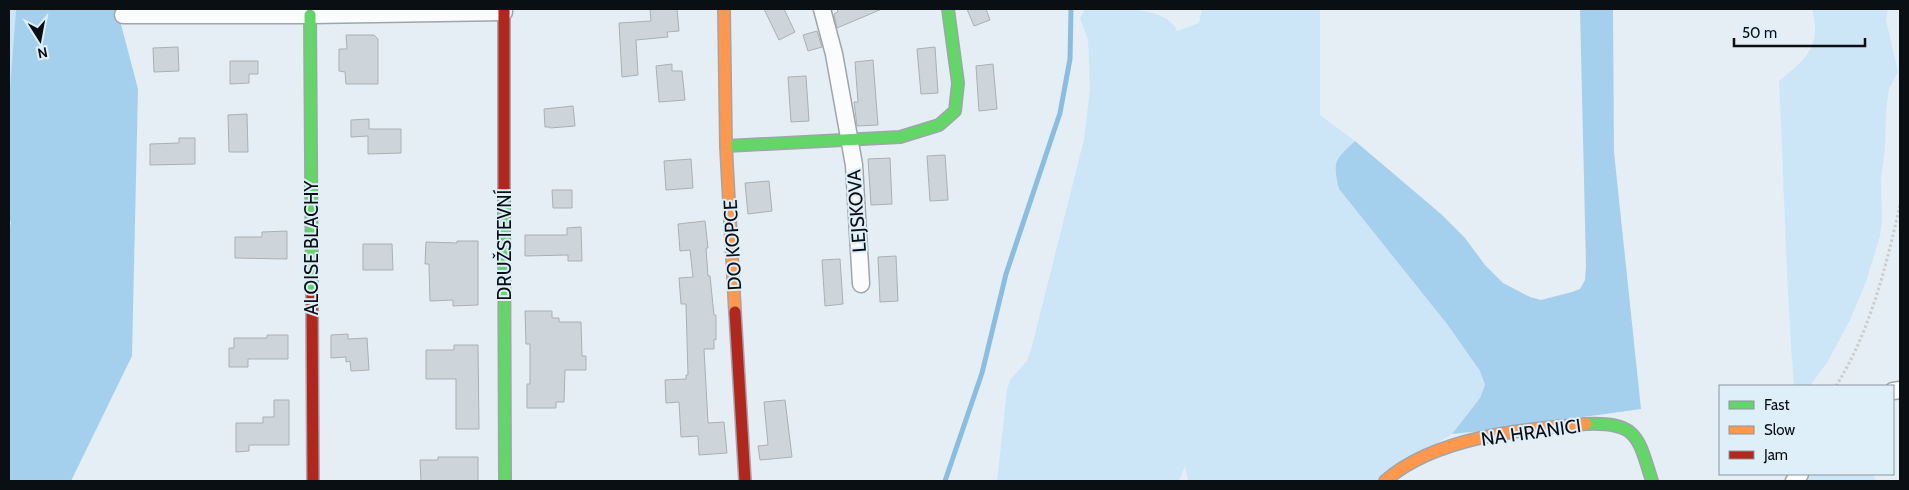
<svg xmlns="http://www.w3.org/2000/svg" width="1909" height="490" viewBox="0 0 1909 490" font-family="Cabin,sans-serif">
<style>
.green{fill:#cce6f8}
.forest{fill:#a4d0ee}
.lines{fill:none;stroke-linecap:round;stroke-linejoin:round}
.stream{stroke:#89bee2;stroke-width:5}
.building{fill:#ced5da;stroke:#aab1b5}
.street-casing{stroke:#9fa5aa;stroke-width:19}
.fast-casing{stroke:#9fa5aa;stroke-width:14}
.slow-casing{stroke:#9fa5aa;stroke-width:14}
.jam-casing{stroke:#9fa5aa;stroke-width:14}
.path{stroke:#cbcdcf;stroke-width:3;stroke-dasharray:2.5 2.5;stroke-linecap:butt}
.street{stroke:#fbfcfd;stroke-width:16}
.fast{stroke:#63d668;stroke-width:11}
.slow{stroke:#ff974d;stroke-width:11}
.jam{stroke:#b3261e;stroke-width:11}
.labels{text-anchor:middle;stroke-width:4;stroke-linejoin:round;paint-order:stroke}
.street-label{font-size:19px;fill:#0a0f13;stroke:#dfeffa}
</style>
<rect width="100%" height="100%" fill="#e5eef4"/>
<path class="green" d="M9,9H16L9,102Z
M1085,9C1109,9 1167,4 1177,31L1199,23L1202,9H1320V115L1355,141C1335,160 1332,160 1339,189L1447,324L1480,371L1485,385L1480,398L1452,434L1376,481H1188L1185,466L1179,481H997L1007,390L1010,380L1027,361L1032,346L1084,139L1090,89L1088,40L1080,18Z
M1812,9H1888L1886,20L1898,72L1889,89L1886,112L1885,148L1881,178L1882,220L1880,236L1866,282L1849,322L1828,361L1810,386H1794C1786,285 1784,183 1779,81C1806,59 1822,47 1812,9Z
M1812,474H1873L1876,481H1806Z"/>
<path class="forest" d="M16,9H117L138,89L132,356L71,481H9V236L11,221L9,224V102Z
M1580,9H1613L1614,152L1641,409L1482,431L1452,434L1480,398L1485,385L1480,371L1447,324L1339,189C1332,160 1335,160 1355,141L1441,214L1465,238L1485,265L1503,283L1530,297L1541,300L1572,292L1580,289L1585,280L1586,266Z"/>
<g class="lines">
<path class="stream" d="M945,481L982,373L1006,274L1060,113L1070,59L1071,9"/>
</g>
<path class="building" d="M650,9H677L679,31L667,32L668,37L636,40L638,75L622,77L619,23L651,21Z
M764,9H784L795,32L779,40Z
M837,9H882L837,28L834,14L838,12Z
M967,9H986L990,20L974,26Z
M817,31L822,47L808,51L803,35Z
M346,35H374L378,39V84H346L345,72L339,71V49H347Z
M178,47L179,71L154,72L153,48Z
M935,47L938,93L921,94L917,49Z
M873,60L878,125L857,126L854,102H858L855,62Z
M230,61H258V74H249V83L230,84Z
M672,64V71H682L685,100L659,102L656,66Z
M993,64L997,109L979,111L976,66Z
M806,76L809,121L791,122L788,77Z
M573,106L575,126L550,128V127H545L544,109Z
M247,114L248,152H229L228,115Z
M369,119V129H401V153L368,154V136L351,137V120Z
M179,138H195V164L150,165V144L179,143Z
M945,155L948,200L930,201L927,156Z
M890,158L892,204L871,205L868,159Z
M691,159L693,188L666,190L664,161Z
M769,181L772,211L748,214L745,183Z
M552,190H572V208H553Z
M705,221L708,248H706L708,276H710L714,315H716V340L714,339V349H704L708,423L724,422L727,453L699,455L698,436L681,437L679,402L666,403L665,380L686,379V375H688L686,304H681L679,278L693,277L690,250L680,251L678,224Z
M581,227L582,261H568V255L525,256V235H567V228Z
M287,231V259L235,258V237H262V232Z
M457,241H478V305L453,306V300L430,301L429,264H425L426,242L457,243Z
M363,244H392L393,270H363Z
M896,256L898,301L880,302L878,257Z
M840,259L843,304L825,306L822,260Z
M525,311H552V318H559V322H581L582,356H586V370H565L564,402H556V408H527V384H530V344H526Z
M348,334V339L367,338L369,370L351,371L350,361L346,362V357L331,358V335Z
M267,335H288V359H248V367H229V348H234V338H267Z
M454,345H478L479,429H456V379H426V350H454Z
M274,400H289V445H249V451L236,452V423H263V417H274Z
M785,400L792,457L760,460L758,446L768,445L764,402Z
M438,457H478V481H421L420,460H438Z"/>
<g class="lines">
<defs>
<path id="street" d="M822,9L834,54L854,165L861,284
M123,15H310L504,12
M1893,391L1900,390
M1794,481L1800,474"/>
<path id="fast" d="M310,15L312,297
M726,146L900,137L939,125L955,111L958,83L948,9
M504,191L505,481
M1586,424C1638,422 1638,437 1652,481"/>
<path id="slow" d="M724,9L726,146L735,312
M1385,481C1435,437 1522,429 1586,424"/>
<path id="jam" d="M504,9V191
M312,297L313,481
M735,312L745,481"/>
</defs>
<use href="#street" class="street-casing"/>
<use href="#fast" class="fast-casing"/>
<use href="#slow" class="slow-casing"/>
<use href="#jam" class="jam-casing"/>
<path class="path" d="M1836,386C1870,332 1886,267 1900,205"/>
<use href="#street" class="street"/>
<use href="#fast" class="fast"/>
<use href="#slow" class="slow"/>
<use href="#jam" class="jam"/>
</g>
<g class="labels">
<g class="street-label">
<text transform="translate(856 211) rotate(-94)" y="7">LEJSKOVA</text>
<text transform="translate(504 245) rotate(-90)" y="7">DRUŽSTEVNÍ</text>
<text transform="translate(732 245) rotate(-93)" y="7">DO KOPCE</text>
<text transform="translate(311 248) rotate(-90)" y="7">ALOISE BLACHY</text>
<text transform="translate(1531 432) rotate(-8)" y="7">NA HRANICI</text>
</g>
</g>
<rect width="1909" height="490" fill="none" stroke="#0a0f13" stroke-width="20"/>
<rect x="1719" y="385" width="175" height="90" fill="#dfeffa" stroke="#8a959e"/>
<rect x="1729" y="401" width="25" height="8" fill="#63d668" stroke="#8a959e"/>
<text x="1764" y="410" font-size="15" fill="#0a0f13">Fast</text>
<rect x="1729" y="426" width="25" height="8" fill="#ff974d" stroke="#8a959e"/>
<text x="1764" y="435" font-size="15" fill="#0a0f13">Slow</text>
<rect x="1729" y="451" width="25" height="8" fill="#b3261e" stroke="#8a959e"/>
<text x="1764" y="460" font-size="15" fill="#0a0f13">Jam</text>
<g transform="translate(40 40) rotate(169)" stroke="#dfeffa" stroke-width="4" paint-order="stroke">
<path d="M0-4L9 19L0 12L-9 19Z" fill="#0a0f13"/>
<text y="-8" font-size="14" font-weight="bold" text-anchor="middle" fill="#0a0f13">N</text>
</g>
<path d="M1734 38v8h131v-8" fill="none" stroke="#0a0f13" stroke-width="2.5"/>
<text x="1742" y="38" font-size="15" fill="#0a0f13" stroke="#dfeffa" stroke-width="4" paint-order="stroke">50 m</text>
</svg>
